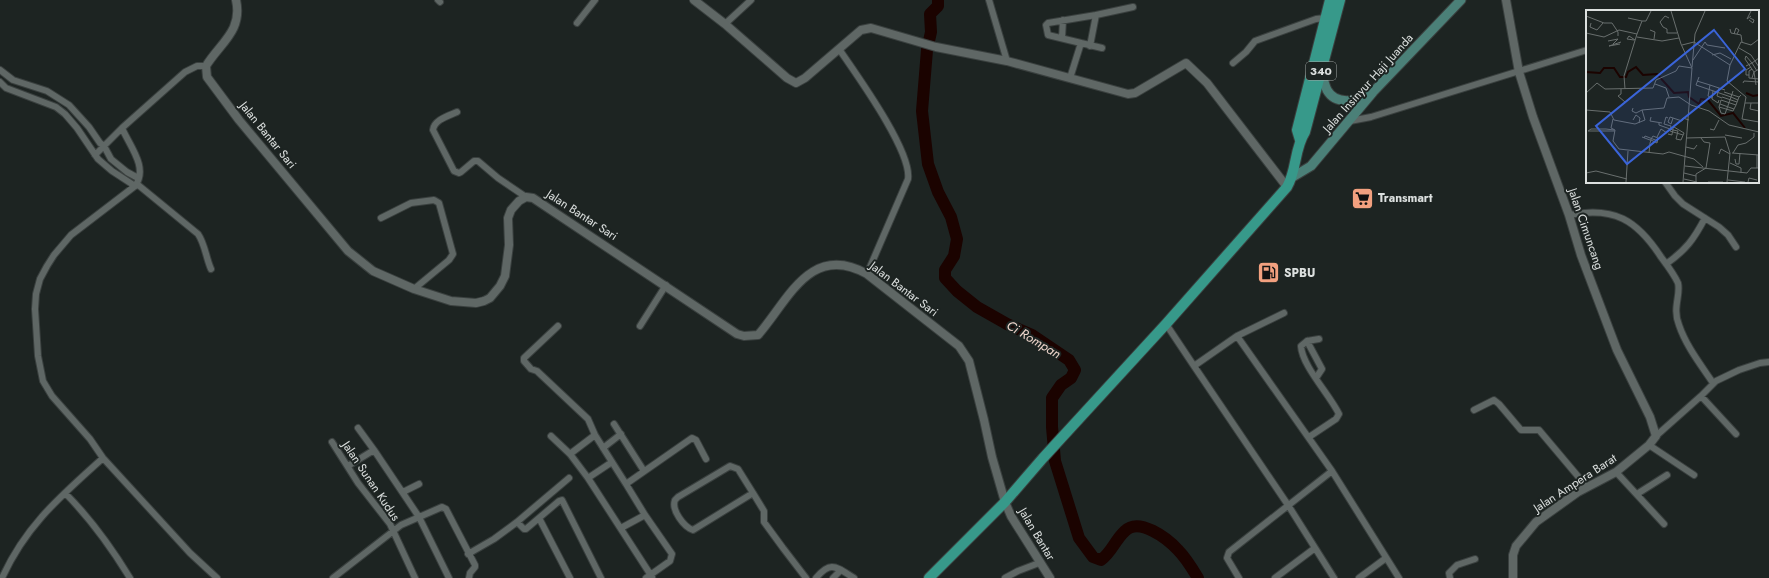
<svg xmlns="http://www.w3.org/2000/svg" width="1769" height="578" viewBox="0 0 1769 578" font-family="Jost,sans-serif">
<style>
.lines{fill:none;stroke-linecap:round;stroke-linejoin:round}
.river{stroke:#1b0300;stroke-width:12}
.minor-casing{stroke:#3a403f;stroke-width:8}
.tertiary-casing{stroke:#3a403f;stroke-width:10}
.secondary-casing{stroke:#3a403f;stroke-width:11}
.primary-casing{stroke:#3a403f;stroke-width:12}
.minor{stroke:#5f6765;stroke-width:6}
.tertiary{stroke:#5f6765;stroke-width:8}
.secondary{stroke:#4b8078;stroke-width:9}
.primary{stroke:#37998a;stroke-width:10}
.labels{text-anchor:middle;stroke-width:4;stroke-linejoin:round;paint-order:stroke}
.shield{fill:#1d2422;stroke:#a3a8a6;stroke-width:1}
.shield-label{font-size:11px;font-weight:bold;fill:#dce0df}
.street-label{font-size:12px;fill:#dce0df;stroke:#1d2422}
.poi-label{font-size:12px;font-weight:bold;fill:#dce0df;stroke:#1d2422;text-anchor:start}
.water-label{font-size:13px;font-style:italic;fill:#f0d7cd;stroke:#1d2422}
.inset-river{fill:none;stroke:#1b0300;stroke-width:2}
.inset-road{fill:none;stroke:#696f6e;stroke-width:1}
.view{fill:#3a64d9;fill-opacity:0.15;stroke:#3a64d9;stroke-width:2}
.inset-edge{fill:none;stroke:#dce0df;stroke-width:2}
</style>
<rect width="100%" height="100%" fill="#1d2422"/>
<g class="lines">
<path class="river" d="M938,0V6L930,14L931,32L927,50L922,111L928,164L938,192L951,217L957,239L954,256L945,270V278L957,291L977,307L1007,324L1032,335L1069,360L1075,370L1071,378L1061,385L1052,398V427L1055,461L1079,538L1093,557L1101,560C1112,552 1115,540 1125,531C1139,517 1167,538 1178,550C1186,558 1192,568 1198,578"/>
<defs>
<path id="minor" d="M438,0L440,2
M989,0L1007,61
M577,23L595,0
M725,24L751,0
M1062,38L1063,20
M1081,43L1048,35L1046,25L1048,23L1096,15
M1090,46L1096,15L1133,7
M839,49C856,74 912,151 908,179L867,274
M1233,63L1246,52L1255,41L1316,19L1325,18
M206,66H197L185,72L122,128C129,145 149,168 135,186L71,235L54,255L47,266L40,279L36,294L35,309L38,356L43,381L52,396L90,439L103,458L190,553L217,578
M0,70L13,80L47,91L69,105L89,127L100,143L104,146L111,159L127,172L138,178
M1070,78L1081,43L1102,48
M0,82L6,88L56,107L65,114L77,128L98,159L112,171L135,186
M457,112C448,116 434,120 433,130L454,171L459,173L461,172L474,161H478L498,178L526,197
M1350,121L1371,117L1587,50
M95,155L122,128
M1665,182L1675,196L1683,204L1719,227L1728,235L1736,247
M137,184L198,234C205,244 206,258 211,269
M1569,215C1614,206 1637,220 1661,257C1667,265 1674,274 1678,283C1681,295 1672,308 1679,325C1686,346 1701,365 1713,383
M381,218L411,203L434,200L439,203L453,254L449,260L414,289
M1666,264C1686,250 1694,239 1705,218
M1284,313L1237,336L1194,366L1288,505L1334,578
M1166,324L1194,366
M558,326L524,358V361L531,369L537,371L588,419L595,435L612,462
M640,326L666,285
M1237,336L1332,471L1229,552L1227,558L1239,578
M1307,341L1322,369L1316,378
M1701,396L1736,434
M1474,410L1494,400L1499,404L1521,430H1539L1587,487
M614,424L644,471
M358,428L374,450
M595,435L570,454L588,478L652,577
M551,436L570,454
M1656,436L1701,396L1716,381L1739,370L1760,363L1769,362
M1309,437L1336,419L1339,414C1330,395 1302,366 1301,346L1307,341L1319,339
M332,442L358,483L390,524L415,578
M1649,445L1694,475
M603,448L621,434
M348,466L374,450L419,517L449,578
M1332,471L1399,578
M1616,472L1664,524
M588,478L612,462L626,484
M403,492L419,484
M65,493C91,519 111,547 130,578
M753,493L738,469L730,466L678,497L675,500C671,510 684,527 693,530L753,493L764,511V522L783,548L806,578
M1637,494L1667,475
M539,518L570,578
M517,522L569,478
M621,528L645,515
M468,554L494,539L517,522L524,529H526L559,501L562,500L601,578
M2,578C26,525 61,496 103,458
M333,578L401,525L442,507L446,509L475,565V567L470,573L469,578
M646,578L670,561L672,554L645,515L626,484L692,438L696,440L706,459
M816,578C831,560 836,567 854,578
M833,578L841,570
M1005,578L1018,571L1039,563
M1275,578L1315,548
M1359,578L1386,558
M1450,578L1449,573L1457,565L1475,559"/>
<path id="tertiary" d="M236,0C243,31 220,43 206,66L207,77L239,120L348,251L373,271L414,289L451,301L476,303L484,301L490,298L500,286L505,276L509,245L508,218L511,210L519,201L526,197L533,198L737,334L744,336L758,335C788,301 810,242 867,274L959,346L969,361L984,420L992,457L1005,502L1011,516L1050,578
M694,0L725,24L787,78L796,83L805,78L861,30L871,28L936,47L1007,61L1128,94L1135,93L1186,63L1207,83L1287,187
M1506,0L1519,72L1533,117L1569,215L1581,255L1617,350L1650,417L1656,436L1649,445L1616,472L1578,492L1536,522L1516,546L1513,555V578"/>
<path id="secondary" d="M1321,71C1323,77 1324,84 1327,90C1336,106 1357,101 1370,94
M1291,178L1311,166L1373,92L1461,0"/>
<path id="primary" d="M1300,140L1297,130L1330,0
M929,578L1005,502L1043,458L1166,324L1287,187C1297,170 1294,149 1305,132L1340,0"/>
</defs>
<use href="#minor" class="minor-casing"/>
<use href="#tertiary" class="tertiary-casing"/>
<use href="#secondary" class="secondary-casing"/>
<use href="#primary" class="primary-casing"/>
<use href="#minor" class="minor"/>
<use href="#tertiary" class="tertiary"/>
<use href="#secondary" class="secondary"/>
<use href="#primary" class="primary"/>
</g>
<defs>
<symbol id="supermarket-square" viewBox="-11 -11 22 22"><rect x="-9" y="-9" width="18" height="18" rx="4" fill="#f2a07f" stroke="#1d2422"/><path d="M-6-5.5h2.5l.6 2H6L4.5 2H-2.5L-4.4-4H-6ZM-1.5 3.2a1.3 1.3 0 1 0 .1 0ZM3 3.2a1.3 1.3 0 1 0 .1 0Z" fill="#111"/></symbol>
<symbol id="fuel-square" viewBox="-11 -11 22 22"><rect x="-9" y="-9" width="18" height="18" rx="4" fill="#f2a07f" stroke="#1d2422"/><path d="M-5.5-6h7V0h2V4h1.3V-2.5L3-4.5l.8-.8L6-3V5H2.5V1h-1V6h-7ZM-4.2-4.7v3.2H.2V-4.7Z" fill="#111"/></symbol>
</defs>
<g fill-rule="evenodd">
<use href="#supermarket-square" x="1350" y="186" width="25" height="25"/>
<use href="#fuel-square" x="1256" y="260" width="25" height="25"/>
</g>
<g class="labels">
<rect class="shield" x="1306" y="62" width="30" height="18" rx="3"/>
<g class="shield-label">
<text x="1321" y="75">340</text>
</g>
<g class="street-label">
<text transform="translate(1368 83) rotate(-48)" y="4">Jalan Insinyur Haji Juanda</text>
<text transform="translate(268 135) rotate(51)" y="4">Jalan Bantar Sari</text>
<text transform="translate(582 215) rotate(33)" y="4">Jalan Bantar Sari</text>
<text transform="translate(1586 229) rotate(71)" y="4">Jalan Cimuncang</text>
<text transform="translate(904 289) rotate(37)" y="4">Jalan Bantar Sari</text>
<text transform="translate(371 481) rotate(56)" y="4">Jalan Sunan Kudus</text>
<text transform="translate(1575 483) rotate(-33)" y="4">Jalan Ampera Barat</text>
<text transform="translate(1037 534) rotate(59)" y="4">Jalan Bantar</text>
</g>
<g class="poi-label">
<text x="1378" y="202">Transmart</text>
<text x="1284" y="277">SPBU</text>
</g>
<g class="water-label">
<text transform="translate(1034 339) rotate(31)" y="5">Ci Rompan</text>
</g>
</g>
<g transform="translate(1586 10)">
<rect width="173" height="173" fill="#1d2422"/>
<path class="inset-river" d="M0,62L14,63L18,58H28L34,67H40L42,62L50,57L57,65L71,64L88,83L102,82L103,87L113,94L115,89L122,90L135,106L147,103L159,118M160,83L167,86L173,85"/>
<path class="inset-road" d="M85,1L95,34L106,58L97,172M165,1L161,9L165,6M0,6L18,13H26L32,22V26M42,8L56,11M83,8L79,6L74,12L77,17L81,19V23H91M163,10L167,13L168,10L164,8M5,13L4,17L11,20L17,13M144,19L145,23L155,25L156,32M64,20L69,22L68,29M0,23L18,27L33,20L51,24L38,66L39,79M51,24L56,11H60L65,1M148,24L150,18L153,20L151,24M51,27L76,31L93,28M48,30L41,29L43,26L49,30M22,31L32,29L27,34M34,34L23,36L35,32M96,35L108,32L144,55L141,71L160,87L156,109L173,112M153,38L165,45L173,57M126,45L134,43L145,49M173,48L166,53L160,46L159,49L168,62L173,59M107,50L119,32L121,35L139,38M144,55L155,32L165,35L173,29M160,56L166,53L171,61M106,57L109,24L119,1M166,59L163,61V68L173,69M163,65H160V60L165,57M113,67L110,75L145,87L147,81M166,68L168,62L170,75M111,71L124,75L122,86L126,88M157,73L158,71L173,72M69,74L80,78L83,87M124,75L139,80M133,78L131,86L136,88M35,79V84L32,86L39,92M127,81L126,89L132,93L133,90M138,82L153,87M0,83L11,73L19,79L67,78L70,70L90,61L93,56L106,58M136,87L151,92M159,93H173M165,93L164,99L173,101M134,94L148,99M150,95L135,90L133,97L147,101L150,95L153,87L155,85M133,97L135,103L139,104L145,87L152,90M47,98L46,101L50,103L56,100M0,100L24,102L28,110L49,114L59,110L56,100L78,98L81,88L93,87L105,95L123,101L143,115L173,122M65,107L64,111L76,113M82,108L80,107L78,114L85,116L84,121L97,125M27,109L25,118L29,120L27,131L33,139L77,144L83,142L108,149L117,157M47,110L50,105L54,108L53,113M73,113V115L84,119L87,120L92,121L90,129L95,130L98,123L88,117L87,118V120L86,124V125L82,124M85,114L87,108L96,111L97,108L103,110M85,114L82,112L84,107L87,108M124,119L128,120L133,110M28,120L20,119H5L2,121H29M139,125L156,128M56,127L64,130H65L71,133L72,128L67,126L65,129V130L64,133L63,143M71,127L75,119L81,123M139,127L144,143L141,172M58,128L59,126L72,131M100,128L139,127M115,128L118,132L124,133L120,158M100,137L108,139L111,135M146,143L173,145M147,143L152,135L160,133L168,127V123M133,144L135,139L144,144M149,149L150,154H153L154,143M144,153L155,158V163M99,156L161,163L165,158H173M171,158V145M0,163L10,161L41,169M98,163L110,166M98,169L111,172M142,170L159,172M40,172L42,141M110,172V164L120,158M122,172H137M162,172L163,168L171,170"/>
<path class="view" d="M128,20L159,59L41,154L10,116Z"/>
<rect width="173" height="173" class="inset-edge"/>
</g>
</svg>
